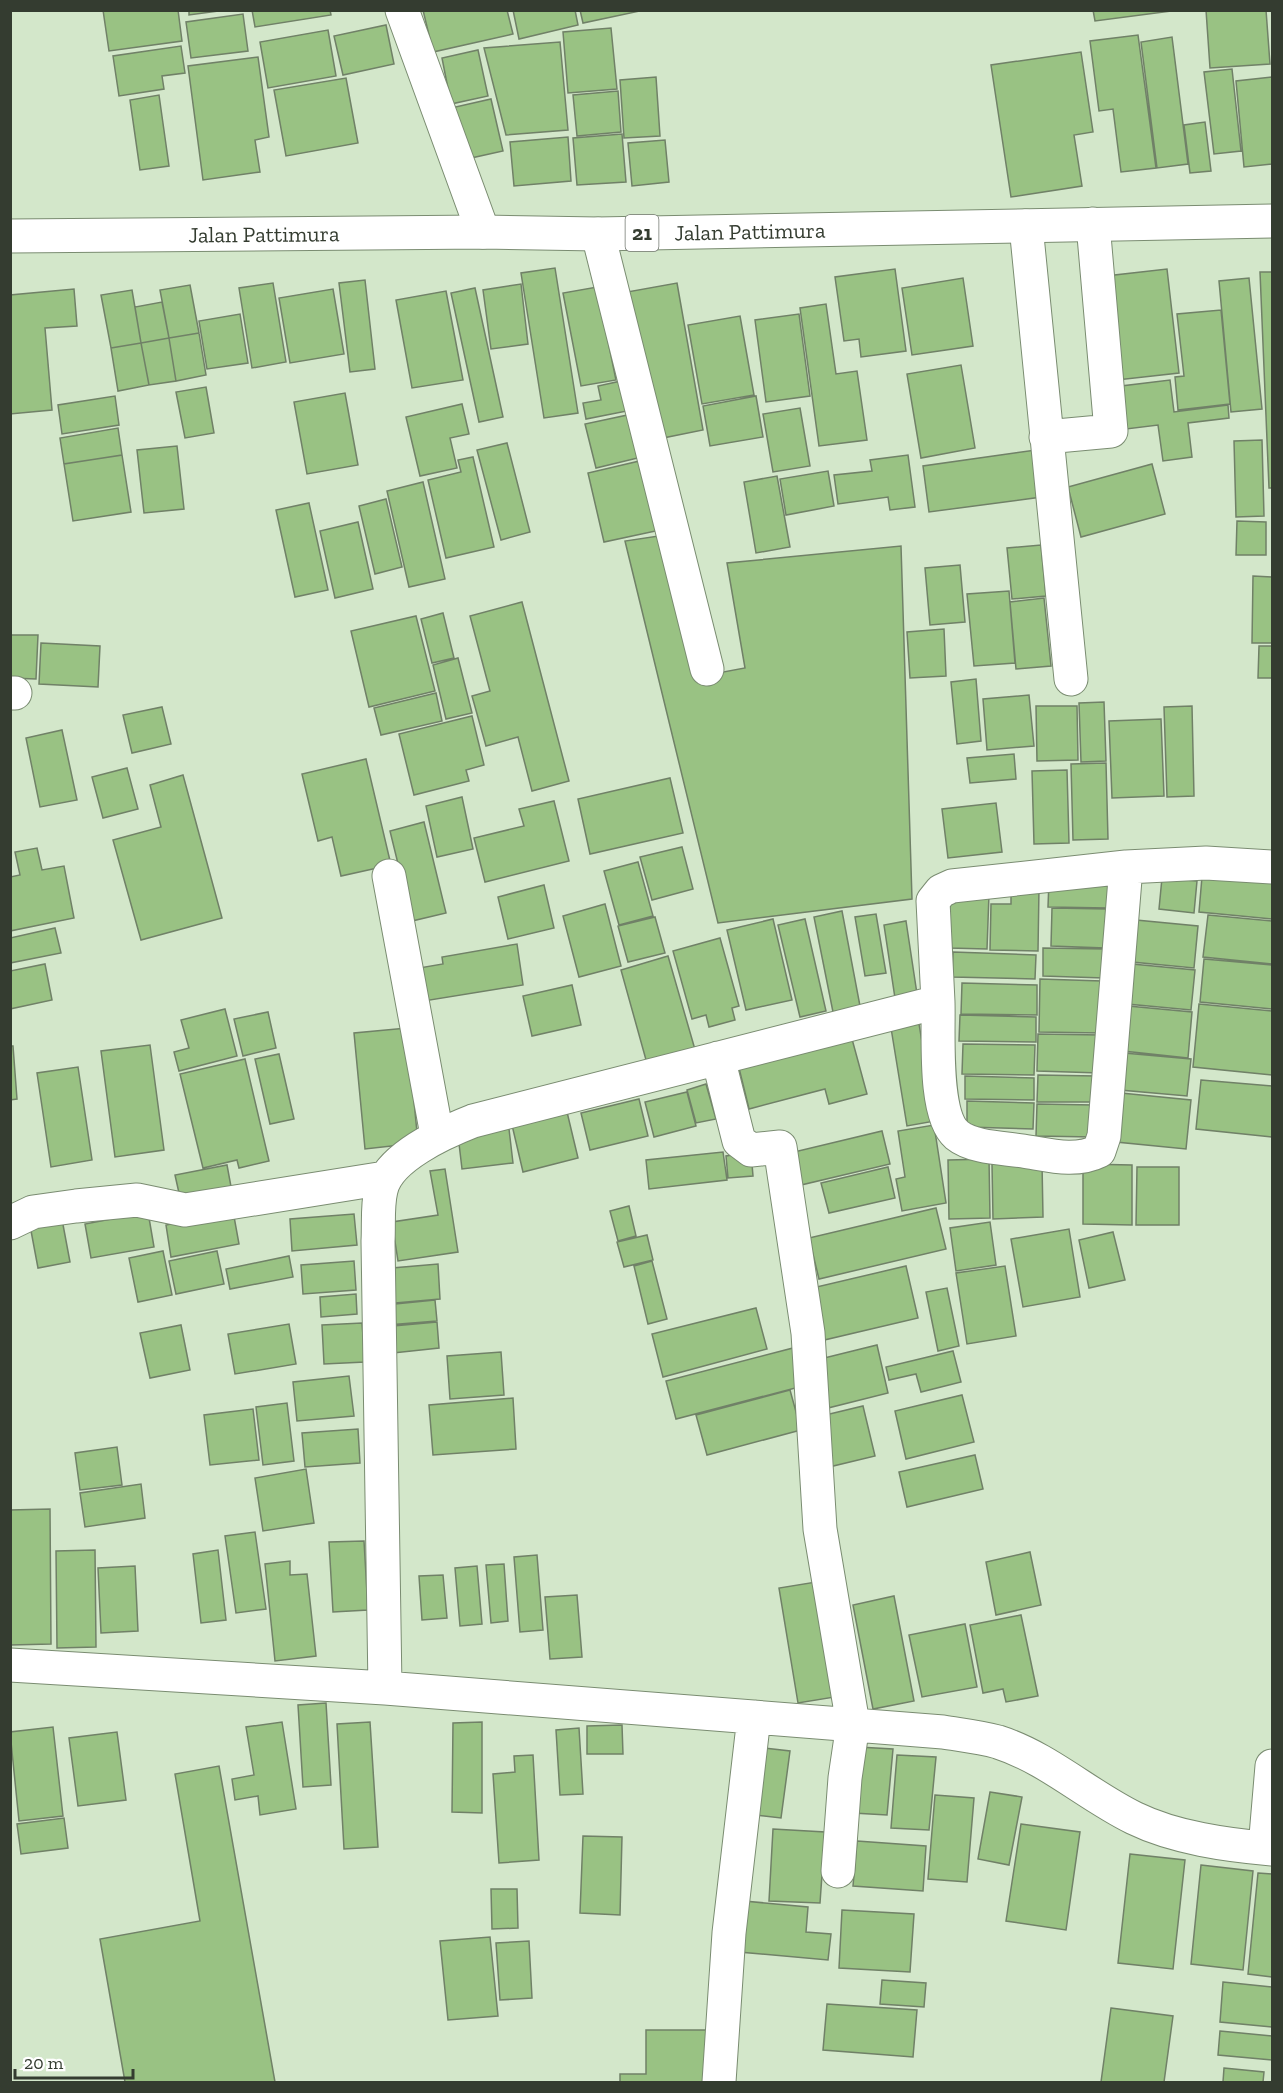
<svg xmlns="http://www.w3.org/2000/svg" width="1283" height="2093" viewBox="0 0 1283 2093" font-family="'Zilla Slab',serif">
<style>
.building{fill:#99c283;stroke:#708167;stroke-width:1.5}
.lines{fill:none;stroke-linecap:round;stroke-linejoin:round}
.minor-casing{stroke:#7a8c71;stroke-width:35}
.highway-casing{stroke:#7a8c71;stroke-width:35}
.minor{stroke:#fff;stroke-width:33}
.highway{stroke:#fff;stroke-width:33}
.labels{text-anchor:middle;stroke-width:6;stroke-linejoin:round;paint-order:stroke}
.shield{fill:#fff;stroke:#71766e;stroke-width:1.5}
.shield-label{font-size:21px;font-weight:bold;fill:#343c30}
.street-label{font-size:22px;fill:#343c30;stroke:#fff}
</style>
<rect width="100%" height="100%" fill="#d3e7ca"/>
<path class="building" d="M103,10H178L182,41L109,51Z
M189,10H218V11L189,15Z
M252,10H330L331,15L255,27Z
M423,10H507L513,34L433,52Z
M513,10H575L578,25L519,39Z
M580,10H640V11L583,23Z
M1093,10H1179L1095,21Z
M1206,10H1266L1270,64L1210,68Z
M243,14L248,51L191,58L186,22Z
M386,25L394,64L343,75L334,36Z
M611,28L617,89L568,93L563,32Z
M328,30L336,76L268,88L260,42Z
M1138,35L1156,168L1121,172L1113,109L1099,111L1090,41Z
M1172,37L1188,164L1157,168L1141,42Z
M560,42L568,130L506,135L484,48Z
M181,46L185,73L162,76L164,89L119,96L113,56Z
M478,50L488,96L451,104L442,58Z
M1081,52L1093,132L1074,135L1082,186L1011,197L991,65Z
M258,57L269,137L255,140L260,172L203,180L188,66Z
M1232,69L1241,151L1214,154L1204,72Z
M656,77L660,136L624,138L620,80Z
M1272,77V164L1244,167L1236,81Z
M346,78L358,143L286,156L274,90Z
M618,91L621,132L577,136L573,95Z
M159,95L169,166L140,170L130,100Z
M491,99L503,151L462,160L451,108Z
M1205,122L1211,171L1190,173L1184,125Z
M622,134L626,182L577,185L573,138Z
M568,137L571,181L514,186L510,142Z
M665,140L669,182L632,186L628,143Z
M555,268L578,413L544,418L521,273Z
M895,269L906,351L861,357L859,339L844,341L835,277Z
M1167,269L1179,373L1117,380L1106,276Z
M1260,272H1272V488H1269Z
M963,278L973,346L912,355L902,288Z
M1249,278L1262,409L1231,412L1219,281Z
M365,280L375,369L350,372L339,283Z
M273,283L286,362L252,368L239,288Z
M677,283L703,430L653,440L627,292Z
M521,284L528,344L491,349L483,290Z
M190,285L199,333L169,338L160,290Z
M597,287L616,380L581,386L563,293Z
M475,288L503,417L479,422L451,293Z
M74,289L77,326L45,328L52,410L10,414V295Z
M333,289L344,354L290,363L279,298Z
M132,290L141,343L111,348L101,295Z
M446,291L463,380L412,388L396,300Z
M162,302L169,338L141,343L135,307Z
M826,304L836,374L857,371L867,440L819,446L800,308Z
M1221,310L1230,404L1178,410L1175,377L1184,376L1177,314Z
M240,314L248,363L207,369L199,321Z
M799,314L810,396L766,402L755,320Z
M740,316L754,395L702,404L688,325Z
M199,333L206,375L176,381L169,338Z
M169,338L176,381L149,385L141,343Z
M141,343L149,385L118,391L111,348Z
M961,365L975,448L921,458L907,374Z
M1170,380L1174,412L1228,405L1229,418L1188,423L1192,457L1163,461L1158,425L1118,430L1113,387Z
M621,381L627,411L586,419L583,403L601,400L598,386Z
M206,387L214,433L185,438L176,392Z
M345,393L358,465L307,474L294,402Z
M115,396L119,425L62,434L58,405Z
M756,396L763,437L710,446L703,406Z
M462,404L469,434L450,438L457,468L420,476L406,417Z
M800,408L810,466L773,472L763,414Z
M637,413L646,456L596,468L585,424Z
M118,428L122,455L64,464L60,438Z
M1262,440L1264,516L1236,517L1234,441Z
M507,443L530,532L501,540L477,450Z
M177,446L184,509L144,513L137,450Z
M1043,449L1049,496L929,512L923,466Z
M122,455L131,512L73,521L64,464Z
M908,455L915,507L890,510L888,497L838,504L834,475L872,471L870,460Z
M473,457L494,547L446,558L428,480L461,472L458,460Z
M648,459L665,529L604,542L588,473Z
M1152,464L1165,514L1081,537L1068,487Z
M828,471L834,506L786,515L780,479Z
M777,476L790,547L756,553L744,482Z
M423,482L445,579L409,587L387,491Z
M386,499L402,567L375,574L359,506Z
M309,503L328,590L295,597L276,510Z
M1237,521L1266,522V555H1236Z
M358,522L373,589L335,598L320,531Z
M665,535L697,677L745,668L727,563L901,546L912,899L718,923L625,541Z
M1041,545L1046,596L1012,599L1007,548Z
M960,565L965,622L930,625L925,568Z
M1253,576L1272,577V643H1252Z
M1009,591L1015,663L974,666L967,594Z
M1044,598L1051,666L1016,669L1010,602Z
M522,602L569,781L532,791L518,737L486,746L472,696L490,691L470,616Z
M443,613L454,658L432,663L421,619Z
M416,616L435,691L369,707L351,631Z
M944,629L946,676L910,678L907,632Z
M10,635H38L36,679L10,678Z
M41,643L100,646L98,687L39,684Z
M1259,646H1272V678H1258Z
M458,658L472,713L446,719L433,665Z
M976,679L981,741L957,744L951,682Z
M436,693L442,721L381,735L374,708Z
M1029,695L1034,746L987,750L983,699Z
M1104,702L1106,761L1081,762L1079,703Z
M1036,706H1077L1078,760L1037,761Z
M1192,706L1194,796L1167,797L1164,707Z
M162,707L171,744L132,753L123,715Z
M472,716L484,765L466,770L469,781L414,795L399,734Z
M1161,719L1164,796L1112,798L1109,721Z
M62,730L77,800L40,807L26,738Z
M1014,754L1016,779L970,783L967,758Z
M366,759L391,865L341,876L332,837L318,841L302,774Z
M1106,763L1108,839L1073,840L1071,764Z
M127,768L138,809L103,818L92,777Z
M1067,770L1069,843L1034,844L1032,771Z
M183,775L222,918L141,940L113,840L161,827L150,785Z
M670,778L683,833L590,854L578,799Z
M462,797L473,849L437,857L426,806Z
M554,801L569,861L485,882L474,838L524,826L519,809Z
M996,803L1002,852L948,858L942,809Z
M424,822L446,913L412,921L390,831Z
M682,847L693,889L652,900L640,857Z
M37,848L42,870L64,866L74,918L10,931V877L20,875L15,852Z
M638,862L653,916L619,925L604,871Z
M1203,865L1272,872V919L1199,912Z
M1162,878L1197,881L1194,913L1159,909Z
M1049,880L1110,881L1109,908L1048,907Z
M544,885L554,928L508,939L498,897Z
M1011,887L1039,888L1038,951L990,950L991,904H1011Z
M950,892L989,894L987,949L949,948Z
M605,904L621,966L579,977L563,916Z
M1052,908L1108,909L1106,948L1051,946Z
M842,911L860,1006L833,1012L814,917Z
M876,914L886,973L865,976L855,917Z
M1208,915L1272,921V964L1203,957Z
M655,917L665,953L628,962L618,926Z
M773,919L792,1000L746,1010L727,930Z
M805,919L826,1011L800,1017L778,925Z
M1136,920L1198,926L1194,968L1132,962Z
M906,921L917,994L895,998L884,925Z
M55,928L61,953L10,963V938Z
M720,938L739,1006L732,1008L735,1020L709,1027L706,1015L692,1019L673,951Z
M517,944L523,985L424,1001L419,968L443,964L442,957Z
M1043,948L1105,949L1104,978L1043,976Z
M953,952L1036,955L1035,979L952,977Z
M668,956L696,1053L648,1067L621,970Z
M1204,959L1272,965V1009L1200,1002Z
M45,964L52,1000L10,1009V971Z
M1132,964L1195,970L1191,1010L1127,1004Z
M1040,979L1102,981L1101,1033L1039,1032Z
M962,983L1037,985V1015L961,1014Z
M572,985L581,1025L532,1036L523,996Z
M1199,1004L1272,1011V1075L1193,1067Z
M1128,1006L1192,1012L1188,1058L1123,1051Z
M225,1009L237,1056L179,1071L174,1052L189,1048L181,1020Z
M268,1012L276,1048L243,1056L234,1019Z
M960,1015L1036,1017V1042L959,1041Z
M919,1024L935,1121L907,1126L891,1028Z
M407,1028L418,1143L365,1149L354,1033Z
M1038,1034L1101,1035L1100,1073L1037,1071Z
M852,1039L867,1094L829,1104L825,1089L749,1109L739,1068Z
M963,1044L1035,1045L1034,1075L962,1074Z
M150,1045L164,1150L115,1157L101,1051Z
M10,1046H13L17,1099L10,1100Z
M1124,1053L1191,1059L1187,1096L1120,1090Z
M279,1054L294,1119L270,1124L255,1059Z
M245,1059L269,1161L239,1168L237,1160L203,1168L180,1074Z
M78,1067L92,1160L51,1167L37,1073Z
M1038,1075L1096,1076L1095,1102H1037Z
M965,1076L1034,1078V1100L965,1099Z
M1201,1080L1272,1086V1137L1196,1129Z
M706,1084L716,1119L696,1123L687,1090Z
M687,1092L696,1126L654,1137L645,1102Z
M1121,1093L1191,1100L1186,1149L1116,1142Z
M639,1099L648,1136L590,1150L581,1113Z
M967,1101L1034,1103L1033,1129L967,1127Z
M1037,1104L1094,1105V1137L1036,1136Z
M567,1112L578,1158L523,1172L512,1125Z
M934,1125L946,1203L902,1211L896,1179L905,1177L898,1131Z
M509,1129L513,1163L462,1169L458,1135Z
M882,1131L890,1164L801,1185L794,1152Z
M723,1152L727,1180L649,1189L646,1160Z
M751,1152L753,1176L728,1178L726,1156Z
M989,1159L990,1218L949,1219L948,1160Z
M1042,1163L1043,1217L993,1219L992,1164Z
M1083,1164L1132,1165V1225L1083,1224Z
M227,1165L232,1192L181,1202L175,1175Z
M888,1167L895,1198L829,1213L821,1183Z
M1137,1167H1179V1225H1136Z
M445,1169L458,1252L398,1261L392,1222L438,1215L430,1171Z
M629,1206L636,1236L618,1241L610,1211Z
M936,1208L946,1249L819,1279L809,1238Z
M233,1211L239,1244L171,1257L166,1225Z
M148,1212L154,1247L91,1258L85,1224Z
M61,1214L70,1262L38,1268L29,1220Z
M354,1214L357,1245L292,1251L290,1219Z
M990,1222L996,1265L956,1271L950,1228Z
M1069,1229L1080,1297L1023,1307L1011,1239Z
M1113,1232L1125,1280L1089,1288L1079,1240Z
M647,1235L653,1260L624,1267L617,1242Z
M163,1251L172,1295L138,1302L129,1258Z
M217,1251L224,1284L176,1294L169,1261Z
M289,1256L293,1277L230,1289L226,1269Z
M354,1261L356,1290L303,1294L301,1265Z
M652,1261L667,1319L648,1324L634,1266Z
M438,1264L440,1299L395,1303L392,1268Z
M906,1266L918,1318L820,1341L808,1289Z
M1005,1266L1016,1336L967,1344L956,1273Z
M947,1288L959,1346L938,1351L926,1292Z
M356,1294L357,1314L321,1317L320,1297Z
M435,1300L437,1321L387,1325L385,1305Z
M756,1308L767,1349L663,1377L652,1334Z
M437,1322L439,1348L384,1354L382,1327Z
M362,1323L365,1362L324,1364L322,1325Z
M289,1324L296,1364L235,1374L228,1334Z
M181,1325L190,1370L150,1378L140,1333Z
M877,1345L888,1393L828,1408L816,1360Z
M793,1348L803,1386L676,1419L666,1381Z
M953,1351L961,1382L921,1392L916,1374L889,1380L886,1367Z
M501,1352L504,1395L450,1399L447,1356Z
M349,1376L354,1416L297,1421L293,1382Z
M790,1390L801,1430L707,1455L696,1415Z
M962,1395L974,1442L906,1459L895,1411Z
M513,1398L516,1449L433,1455L429,1405Z
M287,1403L294,1461L263,1465L256,1407Z
M863,1406L875,1456L829,1467L817,1417Z
M253,1409L259,1460L210,1465L204,1415Z
M358,1429L360,1463L305,1467L302,1433Z
M117,1447L122,1485L80,1490L75,1453Z
M975,1455L983,1489L907,1507L899,1472Z
M306,1469L314,1523L263,1531L255,1478Z
M141,1484L145,1518L85,1527L80,1493Z
M50,1509L51,1644L10,1645V1510Z
M255,1532L266,1609L236,1613L225,1536Z
M364,1541L368,1610L333,1612L329,1542Z
M95,1550L96,1647L57,1648L56,1551Z
M218,1550L226,1620L201,1623L193,1554Z
M1030,1552L1041,1605L996,1615L986,1562Z
M537,1555L543,1630L520,1632L514,1557Z
M290,1561V1575L307,1574L316,1656L275,1661L265,1564Z
M504,1564L508,1621L491,1623L486,1565Z
M135,1566L138,1631L101,1633L98,1568Z
M477,1566L482,1624L460,1626L455,1568Z
M443,1575L447,1618L422,1620L419,1576Z
M822,1581L841,1696L798,1703L779,1588Z
M577,1595L582,1657L550,1659L545,1597Z
M894,1596L914,1701L873,1709L853,1605Z
M1021,1615L1038,1696L1006,1702L1003,1689L983,1693L970,1625Z
M965,1624L977,1687L922,1697L909,1635Z
M326,1703L331,1785L303,1787L298,1705Z
M282,1722L296,1809L260,1815L258,1796L235,1800L232,1779L254,1775L246,1727Z
M370,1722L378,1847L344,1849L337,1724Z
M482,1722V1813L452,1812L453,1723Z
M622,1725L623,1754H587V1726Z
M53,1727L63,1816L19,1821L10,1732Z
M579,1728L583,1794L560,1795L556,1730Z
M117,1732L126,1800L78,1806L69,1738Z
M756,1747L790,1751L781,1818L747,1814Z
M858,1747L893,1749L887,1815L853,1813Z
M533,1755L539,1860L499,1863L493,1774L515,1772L514,1756Z
M897,1755L936,1757L929,1830L891,1828Z
M219,1766L275,2082H125L100,1939L200,1921L175,1774Z
M990,1792L1022,1797L1009,1865L978,1859Z
M935,1795L974,1798L967,1882L928,1879Z
M64,1818L68,1848L21,1854L17,1824Z
M1021,1824L1080,1832L1066,1930L1006,1921Z
M773,1829L825,1832L820,1903L769,1901Z
M583,1836L622,1837L620,1915L580,1913Z
M857,1841L926,1846L923,1891L853,1886Z
M1130,1854L1185,1860L1173,1969L1118,1963Z
M1201,1865L1253,1871L1243,1970L1191,1964Z
M1258,1873L1272,1874V1977L1248,1974Z
M491,1889H517L518,1928L492,1929Z
M744,1901L808,1907L806,1932L831,1934L828,1960L739,1952Z
M842,1910L914,1914L910,1972L839,1968Z
M490,1937L498,2016L448,2020L440,1941Z
M529,1941L532,1998L500,2000L496,1943Z
M882,1980L926,1983L924,2007L880,2004Z
M1223,1982L1272,1987V2027L1220,2022Z
M827,2004L917,2010L913,2057L823,2050Z
M1111,2008L1173,2016L1164,2082H1101Z
M646,2030H714V2082H620V2074H646Z
M1220,2031L1272,2036V2060L1218,2055Z
M1224,2068L1264,2072L1263,2082H1223Z"/>
<g class="lines">
<defs>
<path id="minor" d="M402,10L483,232
M1026,226L1071,679
M598,234L707,669
M1046,437L1111,431L1093,224
M10,693H15
M389,876L437,1135
M938,1002C939,1033 933,1115 957,1135C973,1148 1004,1148 1023,1151C1049,1155 1075,1163 1099,1151L1104,1136L1126,867
M718,1058L739,1141L751,1150L780,1147L808,1333L820,1529L853,1724L845,1778L838,1871
M10,1223L33,1212L76,1206L137,1200L185,1210L385,1178
M10,1665L385,1688L943,1732C961,1735 980,1737 998,1742C1048,1758 1087,1795 1134,1818C1175,1838 1227,1845 1272,1849
M385,1688L378,1241C379,1225 377,1206 381,1190C388,1157 445,1132 473,1121L938,1002L933,901L941,891L952,886L1126,867L1206,863L1272,867
M1265,1848L1272,1766
M719,2082L729,1933L754,1717"/>
<g id="highway">
<path id="s1" d="M10,236L483,232L598,234L1272,221"/>
</g>
</defs>
<use href="#minor" class="minor-casing"/>
<use href="#highway" class="highway-casing"/>
<use href="#minor" class="minor"/>
<use href="#highway" class="highway"/>
</g>
<g class="labels">
<rect class="shield" x="625.5" y="215" width="33" height="36" rx="4.5"/>
<g class="shield-label">
<text x="642" y="240">21</text>
</g>
<g class="street-label">
<text dy="8" stroke="none"><textPath href="#s1" startOffset="740">Jalan Pattimura</textPath></text>
<text dy="8" stroke="none"><textPath href="#s1" startOffset="254">Jalan Pattimura</textPath></text>
</g>
</g>
<rect width="1283" height="2093" fill="none" stroke="#343c30" stroke-width="24"/>
<path d="M15 2069v9h118v-9" fill="none" stroke="#343c30" stroke-width="3"/>
<text x="24" y="2069" font-size="18" fill="#343c30" stroke="#ffffff" stroke-width="4.5" paint-order="stroke">20 m</text>
</svg>
